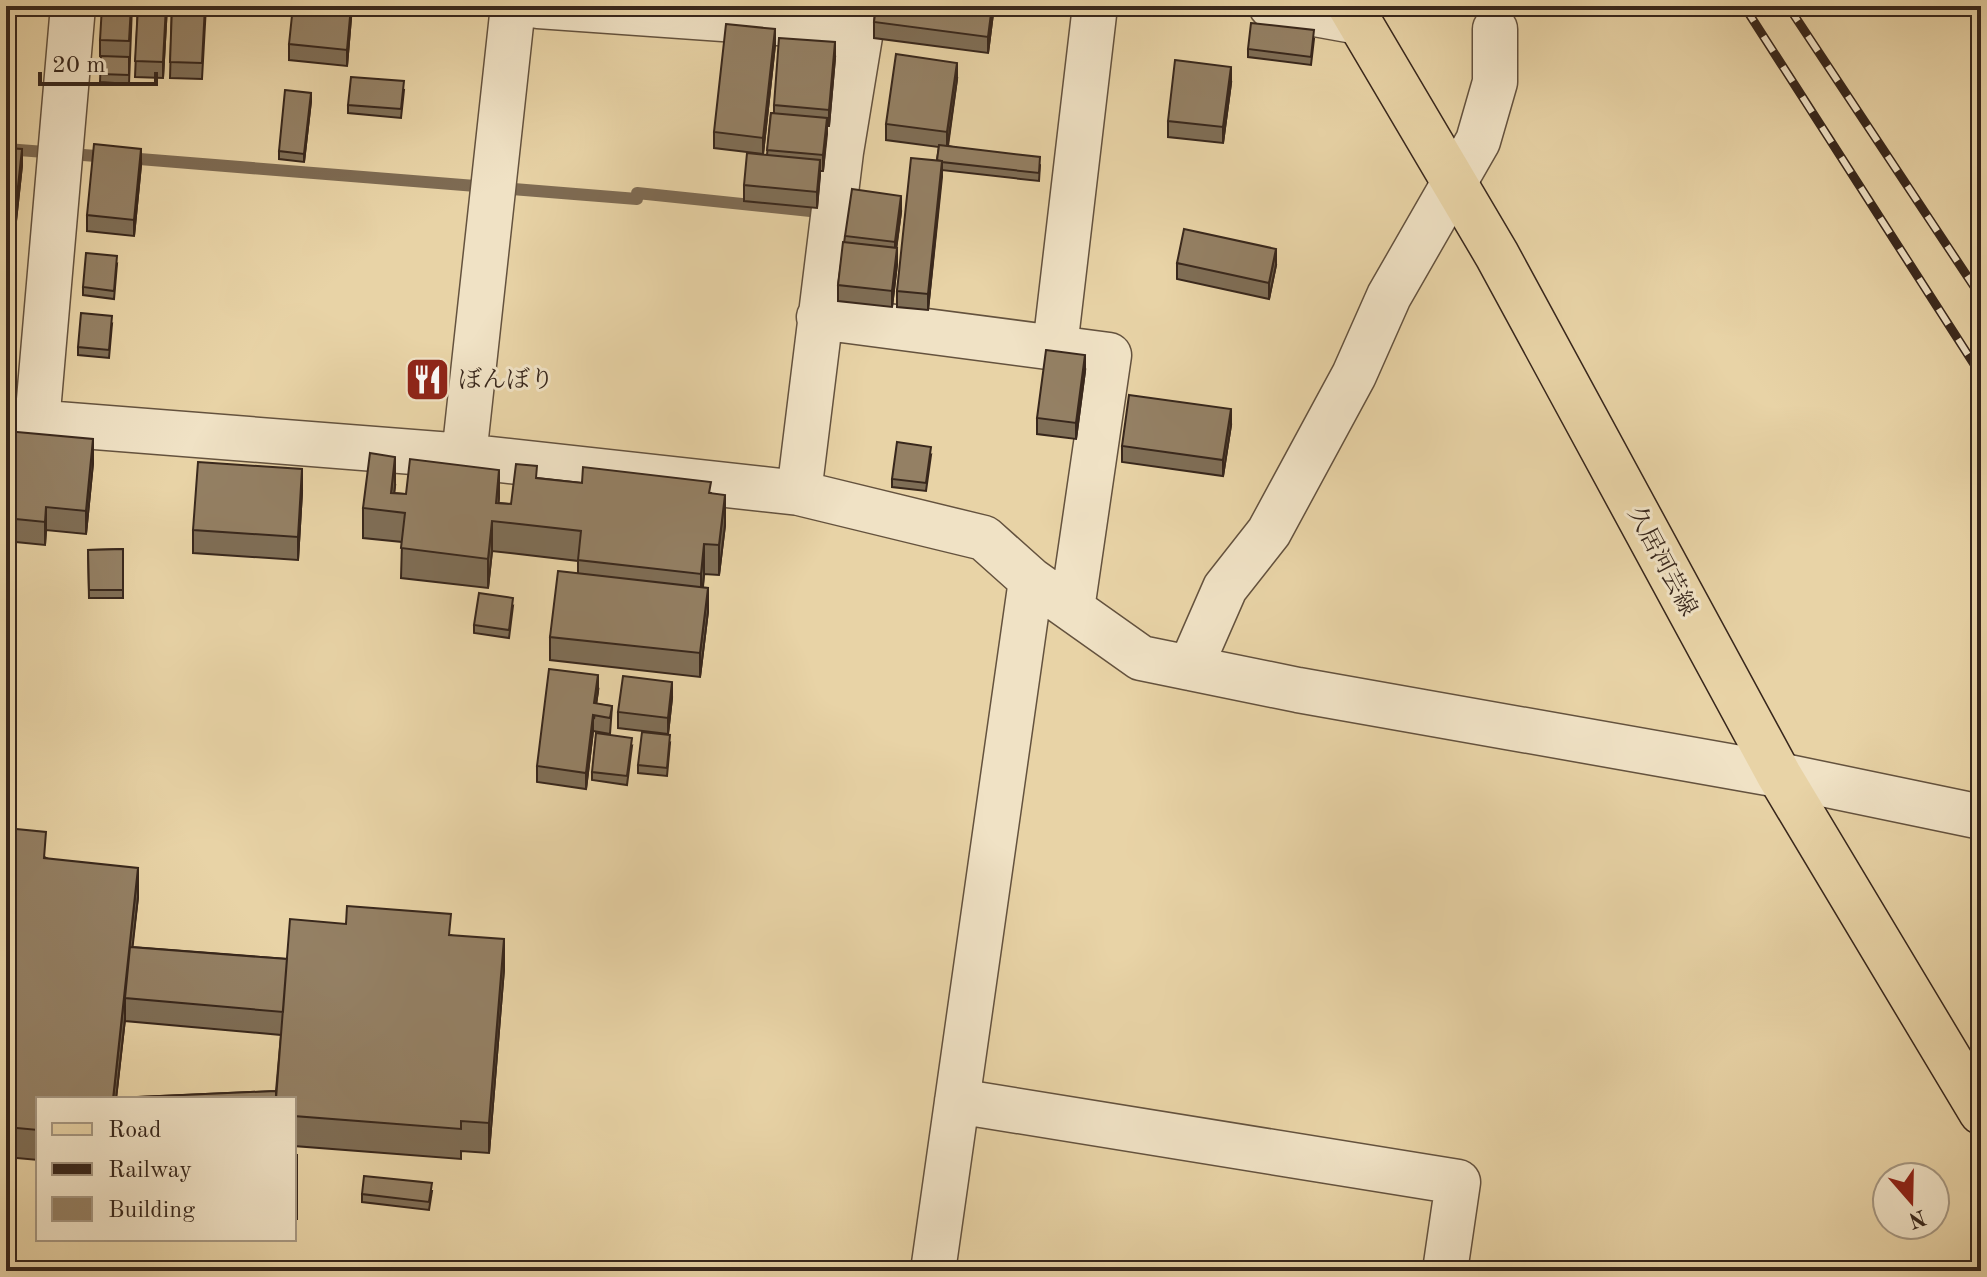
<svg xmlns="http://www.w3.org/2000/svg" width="1987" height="1277" viewBox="0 0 1987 1277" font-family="'Old Standard TT','Noto Serif JP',serif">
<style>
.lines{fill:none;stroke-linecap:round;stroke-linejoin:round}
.stream{stroke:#7e6b53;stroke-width:12}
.minor-casing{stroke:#64523e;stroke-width:47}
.major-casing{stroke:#38271c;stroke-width:47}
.minor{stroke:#f0e2c5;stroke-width:44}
.major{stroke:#e8d3a6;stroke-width:44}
.rail-casing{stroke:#38271c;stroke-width:9}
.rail{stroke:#f0e2c5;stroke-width:6;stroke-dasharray:18;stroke-linecap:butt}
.wall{fill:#7f6e56;stroke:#38271c;stroke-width:2;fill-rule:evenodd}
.shaded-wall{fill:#685a46;stroke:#38271c;stroke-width:2}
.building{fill:#948064;stroke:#38271c;stroke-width:2}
.labels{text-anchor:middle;stroke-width:6;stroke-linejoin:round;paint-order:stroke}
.poi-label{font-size:24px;fill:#38271c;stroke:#f0e2c5;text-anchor:start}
.street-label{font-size:24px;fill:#38271c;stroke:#f0e2c5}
</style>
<rect width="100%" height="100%" fill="#e8d3a6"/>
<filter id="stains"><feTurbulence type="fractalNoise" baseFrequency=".0025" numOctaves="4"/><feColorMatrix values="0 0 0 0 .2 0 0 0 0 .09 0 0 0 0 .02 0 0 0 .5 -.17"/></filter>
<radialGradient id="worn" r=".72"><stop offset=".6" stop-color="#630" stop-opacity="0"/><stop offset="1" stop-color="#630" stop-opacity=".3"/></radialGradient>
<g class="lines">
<path class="stream" d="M6,149L109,157
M127,158L637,199V193L820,212"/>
<defs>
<path id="minor" d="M538,6L862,29
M1271,6L1359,22
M819,317L1109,355L1072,609
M1055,347L1095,6
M6,420L464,456L799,493L984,538L1031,580L1141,658L1298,690L1779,775L1981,817
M37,423L73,6
M464,456L513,6
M799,493L841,152L865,6
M1190,668L1225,588L1269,532L1354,375L1389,296L1478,141L1495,82V29
M957,1101L1458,1182L1445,1271
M933,1271L1031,580"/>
<path id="major" d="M1350,6L1497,255L1779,775L1981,1112"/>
</defs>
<use href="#minor" class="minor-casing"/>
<use href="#major" class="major-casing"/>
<use href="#minor" class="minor"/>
<use href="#major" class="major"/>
<defs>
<path id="rail" d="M1744,6L1981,375
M1788,6L1981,297"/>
</defs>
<use href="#rail" class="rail-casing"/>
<use href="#rail" class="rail"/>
</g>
<path class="wall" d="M132,6L129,84L100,82L101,56H100V40Z
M138,6H167L163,78L135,77Z
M172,6H206L202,79L170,78Z
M352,6L347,66L289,60V44Z
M819,6H854L853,12L819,9Z
M876,6H994L988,53L874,38V22Z
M1314,39L1311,65L1248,57V49Z
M775,45L763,154L714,148V132Z
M835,58L829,126H827L823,171H820L817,208L744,201V185L767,155L771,113H774V105Z
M957,79L948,146L1040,165L1039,181L942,170L928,310L897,307V291L937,160L939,147L886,140V124Z
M1231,83L1223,143L1168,137V121Z
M404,90L401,118L348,113V105Z
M311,101L304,162L279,159V151Z
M6,148L22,165L13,249L6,248Z
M141,165L134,236L87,231V215Z
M901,212L896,248L897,264L892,307L838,301V285L845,236Z
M1177,263L1276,265L1269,299L1177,279Z
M117,264L114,299L83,295V287Z
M112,324L109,358L78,355V347Z
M1085,371L1076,439L1037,434V418Z
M1231,425L1223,476L1122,462V446Z
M6,431L93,463L86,534L46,530L45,545L6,541Z
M931,455L926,491L892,487V479Z
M537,478L582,483L711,493L725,525L719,575L704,574L703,587L708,611L700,677L550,660V637L578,573V561L492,551L488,588L401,578L402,542L363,538V508L395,486L394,493L511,504Z
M302,492L298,560L193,553V530Z
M123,549V598H89L88,550Z
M513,606L509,638L474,633V625Z
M598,691L596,704L612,706L610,734L593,731L586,789L537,782V766Z
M672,698L668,734L618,728V712Z
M670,743L667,776L638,773V765Z
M632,746L627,785L592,780V772Z
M6,828L46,858L138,897L132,947L287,959L451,935L504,969L489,1153L461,1151V1159L294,1146V1099H38V1160L6,1157ZM125,1019V1021L281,1035L276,1091L116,1098Z
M294,1155H297V1219H294Z
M432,1191L429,1210L362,1202V1194Z"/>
<path class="shaded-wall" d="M166,6H167L163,78V62Z
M351,6H352L347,66V50Z
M992,6H994L988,53V37Z
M775,29V45L763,154V138Z
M835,42V58L829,126V110Z
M957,63V79L947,149V132Z
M1231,67V83L1223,143V127Z
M311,93V101L304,162V154Z
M827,118V134L823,171V155Z
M22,149V165L13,249V233Z
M141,149V165L134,236V220Z
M820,160V176L817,208V192Z
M942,161V177L928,310V294Z
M901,196V212L895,258V242Z
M897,248V264L892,307V291Z
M1276,249V265L1269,299V283Z
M1085,355V371L1076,439V423Z
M1231,409V425L1223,476V460Z
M93,439V463L86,534V511Z
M395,457V486L392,511L391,493Z
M302,469V492L298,560V537Z
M499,470V499L497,522L496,503Z
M725,495V525L719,575V545Z
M46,507V530L45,545V522Z
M492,521V551L488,588V559Z
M704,544V574L701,604V574Z
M708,588V611L700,677V653Z
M598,675V691L594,719V703Z
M672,682V698L668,734V718Z
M593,715V731L586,789V773Z
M138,868V897L127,998H125V1019L116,1099H113Z
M504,939V969L489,1153V1123Z"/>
<path class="building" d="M102,6H131L129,41L100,40Z
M138,6H166L163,62L135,61Z
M172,6H205L202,63L170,62Z
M293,6H351L347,50L289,44Z
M876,6H992L988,37L874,22Z
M1251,23L1314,30L1311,57L1248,49Z
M726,24L775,29L763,138L714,132Z
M779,38L835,42L829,110L774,105Z
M896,54L957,63L947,132L886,124Z
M101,56L129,57V75L100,74Z
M1175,60L1231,67L1223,127L1168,121Z
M351,77L404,81L401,109L348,105Z
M285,90L311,93L304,154L279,151Z
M771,113L827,118L823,155L767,150Z
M94,144L141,149L134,220L87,215Z
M939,145L1040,157L1039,173L942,162V161L937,160Z
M6,148L22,149L13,233L6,232Z
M747,153L820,160L817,192L744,185Z
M911,158L942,161L928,294L897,291Z
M852,189L901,196L895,242L845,236Z
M1184,229L1276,249L1269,283L1177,263Z
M843,242L897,248L892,291L838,285Z
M86,253L117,256L114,291L83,287Z
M81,313L112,316L109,350L78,347Z
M1046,350L1085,355L1076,423L1037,418Z
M1129,395L1231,409L1223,460L1122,446Z
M6,431L93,439L86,511L46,507L45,522L6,518Z
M897,442L931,447L926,483L892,479Z
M370,453L395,457L391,493L406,494L410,459L499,470L496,503L511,504L516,464L537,466L536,478L582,483L583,467L711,482L709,493L725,495L719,545L704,544L701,574L578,560L581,531L492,521L488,559L401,548L405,513L363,508Z
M198,462L302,469L298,537L193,530Z
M123,549V590H89L88,550Z
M558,571L708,588L700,653L550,637Z
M479,593L513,598L509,630L474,625Z
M549,669L598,675L594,703L612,706L610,718L593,715L586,773L537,766Z
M623,676L672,682L668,718L618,712Z
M642,732L670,735L667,768L638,765Z
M596,733L632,738L627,776L592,772Z
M6,828L46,832L44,858L138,868L113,1099H38V1130L6,1127Z
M347,906L451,914L449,935L504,939L489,1123L461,1121V1129L294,1116V1099H276L290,919L346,924Z
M130,947L287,959L283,1012L125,998Z
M276,1091V1099H115V1098Z
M294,1155H297V1203H294Z
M364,1176L432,1183L429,1202L362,1194Z"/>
<defs>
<symbol id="restaurant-square" viewBox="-11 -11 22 22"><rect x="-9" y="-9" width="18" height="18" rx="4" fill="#8f2418" stroke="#f0e2c5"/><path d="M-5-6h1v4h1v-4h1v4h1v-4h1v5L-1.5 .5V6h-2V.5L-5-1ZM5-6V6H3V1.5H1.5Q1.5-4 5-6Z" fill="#fff"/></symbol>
</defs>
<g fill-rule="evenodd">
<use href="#restaurant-square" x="402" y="354" width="51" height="51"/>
</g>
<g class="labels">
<g class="poi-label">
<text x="458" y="387">ぼんぼり</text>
</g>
<g class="street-label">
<text transform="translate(1663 561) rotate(62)" y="8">久居河芸線</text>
</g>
</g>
<rect width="1987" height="1277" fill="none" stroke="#e8d3a6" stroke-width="32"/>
<rect x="8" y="8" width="1971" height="1261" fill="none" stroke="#38271c" stroke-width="4"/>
<rect x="16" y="16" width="1955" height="1245" fill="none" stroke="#38271c" stroke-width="2"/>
<rect x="36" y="1097" width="260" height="144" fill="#f0e2c5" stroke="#a69781" stroke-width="2"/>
<rect x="52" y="1123" width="40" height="12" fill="#e8d3a6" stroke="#a69781" stroke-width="2"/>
<text x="108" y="1137" font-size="24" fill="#38271c">Road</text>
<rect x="52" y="1163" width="40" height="12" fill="#38271c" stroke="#a69781" stroke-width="2"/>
<text x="108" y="1177" font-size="24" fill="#38271c">Railway</text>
<rect x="52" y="1197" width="40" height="24" fill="#948064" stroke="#a69781" stroke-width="2"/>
<text x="108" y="1217" font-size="24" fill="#38271c">Building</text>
<g transform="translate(1911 1201) rotate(160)"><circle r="38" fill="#f0e2c5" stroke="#a69781" stroke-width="2"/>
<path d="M0-6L14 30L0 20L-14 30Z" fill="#8f2418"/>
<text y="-12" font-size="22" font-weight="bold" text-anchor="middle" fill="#38271c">N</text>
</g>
<path d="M40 72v12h116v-12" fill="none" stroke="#38271c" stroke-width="4"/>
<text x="52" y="72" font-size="24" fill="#38271c" stroke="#f0e2c5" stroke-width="6" paint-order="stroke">20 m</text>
<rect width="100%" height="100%" filter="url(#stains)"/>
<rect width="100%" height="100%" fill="url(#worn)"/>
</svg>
